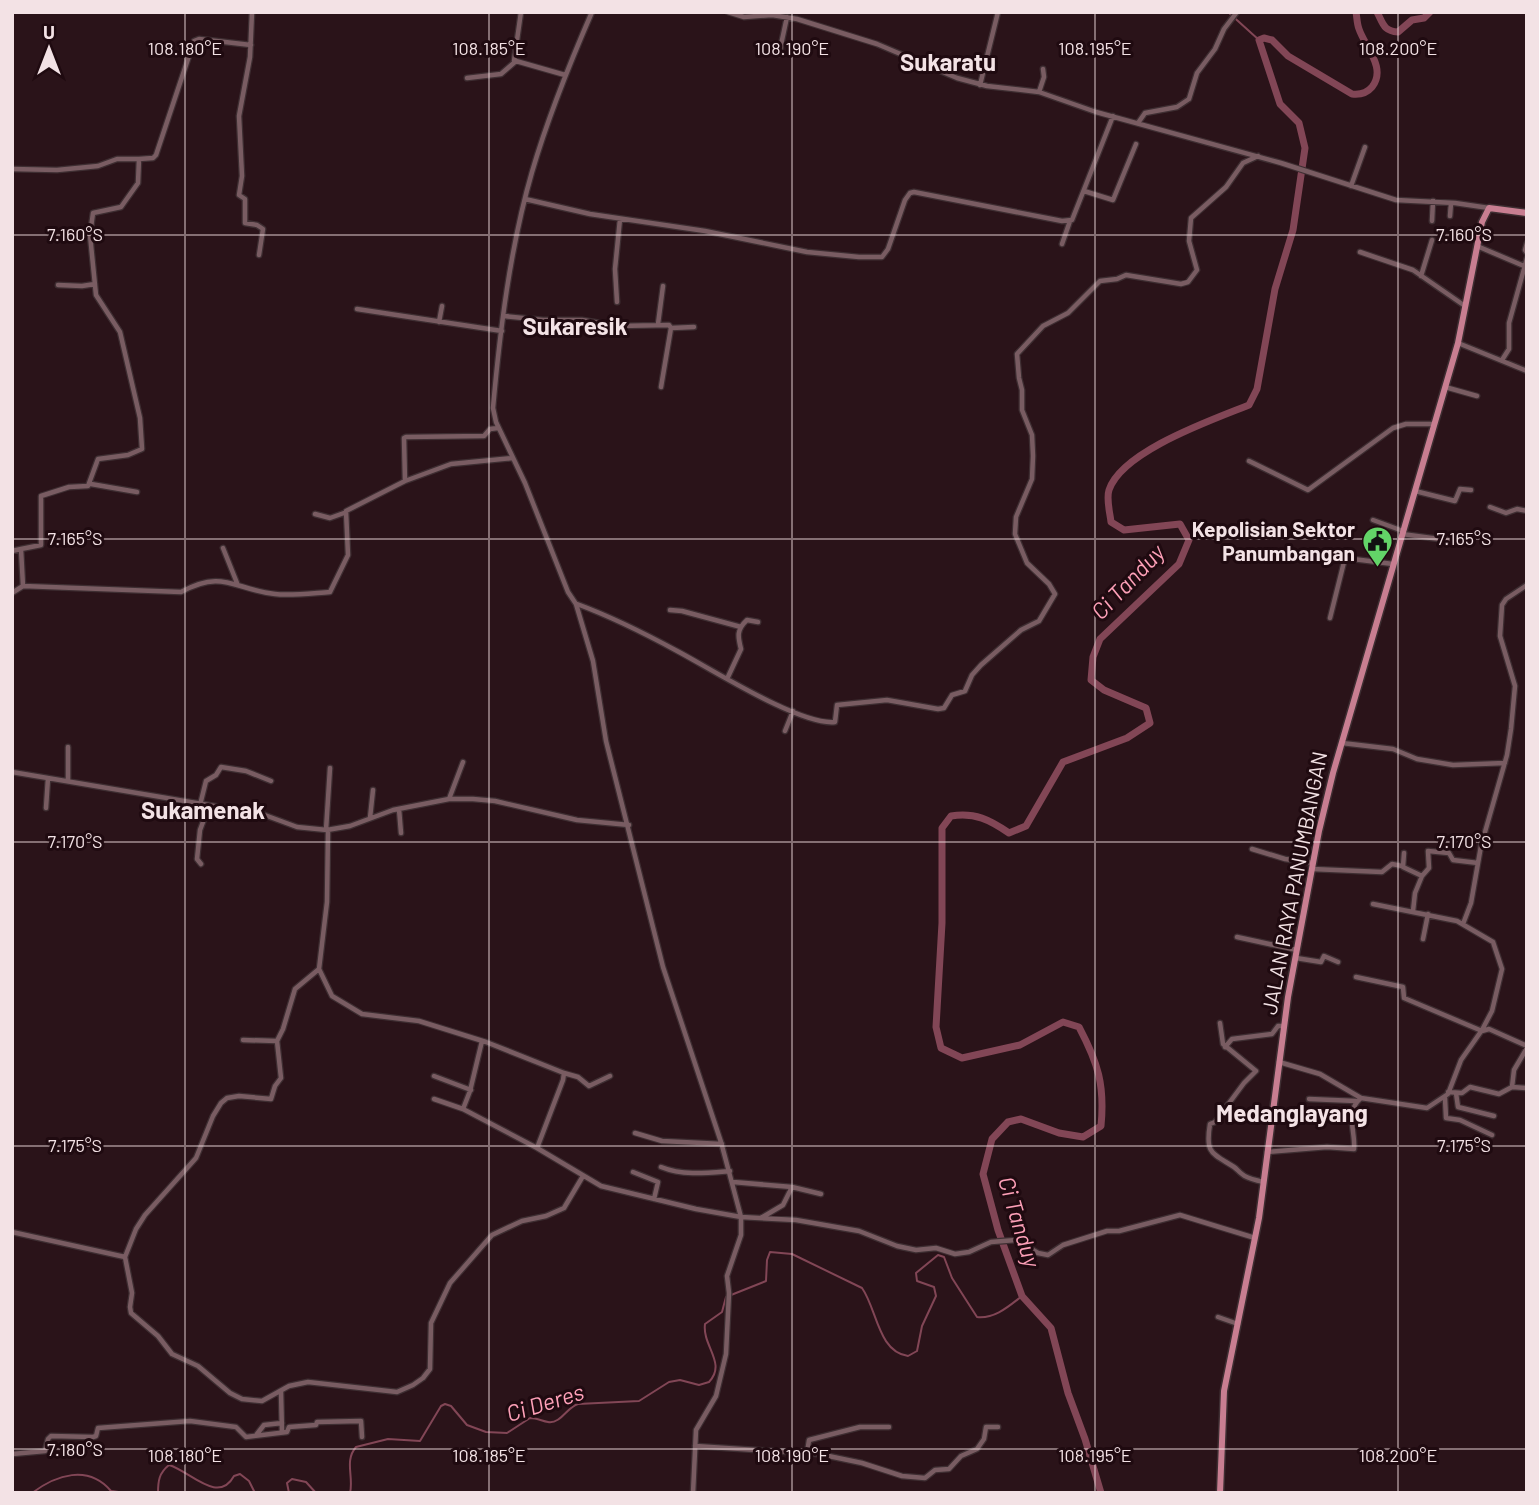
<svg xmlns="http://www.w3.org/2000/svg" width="1539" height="1505" viewBox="0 0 1539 1505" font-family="Barlow,sans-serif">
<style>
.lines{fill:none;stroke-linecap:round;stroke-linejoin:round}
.stream{stroke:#824656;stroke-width:2}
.river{stroke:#824656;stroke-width:7}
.minor-casing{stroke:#3e2e32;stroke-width:7}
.major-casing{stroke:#3e2e32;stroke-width:9}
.minor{stroke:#795c62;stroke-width:4.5}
.major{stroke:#c87e91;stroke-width:6}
.ticks{fill:none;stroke:#f3e2e5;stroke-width:2;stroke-opacity:0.45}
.labels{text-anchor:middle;stroke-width:6;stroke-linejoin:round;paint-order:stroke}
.poi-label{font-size:21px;font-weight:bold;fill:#f3e2e5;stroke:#1f0a10;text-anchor:end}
.street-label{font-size:21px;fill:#f3e2e5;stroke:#1f0a10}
.water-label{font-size:23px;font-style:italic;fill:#fea0b8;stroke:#1f0a10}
.quarter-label{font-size:24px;font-weight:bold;fill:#f3e2e5;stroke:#1f0a10}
.ticks-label{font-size:18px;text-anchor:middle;fill:#f3e2e5;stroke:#1f0a10;stroke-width:6;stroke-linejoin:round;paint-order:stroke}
</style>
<rect width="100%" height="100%" fill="#2a1319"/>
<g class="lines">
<path class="stream" d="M1228,12L1259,40
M731,1295L766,1281L767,1260L770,1252L792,1254L862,1288C877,1309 878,1352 908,1356L917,1351L922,1326L936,1296L934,1287L917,1281L916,1273L938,1255L944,1257L952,1278L977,1317C995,1319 1009,1306 1022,1296
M32,1493C56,1475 88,1464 111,1491L126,1493
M158,1493C158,1481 159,1473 169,1465C190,1471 218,1505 234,1476L240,1474L249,1481L255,1493
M289,1493L287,1483L292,1479L306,1482L316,1493
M350,1493C354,1477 344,1461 356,1447L388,1439L420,1441L441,1406L445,1404L451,1406L467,1425L486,1432L507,1433L530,1418C537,1418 542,1421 548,1422C561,1424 567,1407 578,1404L639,1401L669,1382L680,1380L699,1385L709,1382C727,1363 702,1346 705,1324L722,1312L726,1297"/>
<path class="river" d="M1377,12C1383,23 1383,31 1398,32L1412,20L1424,18L1430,12
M1101,1493L1085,1439L1068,1393L1051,1328L1022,1296L998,1230L983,1174L992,1139L1008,1122L1021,1119L1059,1133L1083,1137L1101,1126C1105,1085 1098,1063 1079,1027L1063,1022L1020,1045L962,1058L941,1048L936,1027L942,923V828L951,816C975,812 990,820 1009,833L1026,826L1063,762L1127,738L1150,723L1146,708L1104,690L1091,680L1093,657L1100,639L1179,564L1189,540L1180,524L1124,530L1111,522C1110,513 1106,499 1109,490C1122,451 1212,420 1249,405L1257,389L1275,289L1293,230L1305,148L1299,123L1280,104L1259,40L1264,38L1272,40L1288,56L1352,94C1361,95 1367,93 1372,87C1387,68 1365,47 1359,29C1357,24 1357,18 1356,12"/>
<defs>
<path id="minor" d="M252,12L250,57L239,116L242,176L239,195L245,199V223L257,225L263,229L259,255
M592,12C569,65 548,117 532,172C510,248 500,330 493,408L496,422L525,483L568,592L576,604L593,661L606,741L663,967L721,1142L741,1217V1235L727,1276L729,1293L726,1354L716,1396L696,1430L693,1493
M728,12L744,17L772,15L797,19L877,44L957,78L987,86L1039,92L1096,112L1281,163L1396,200L1455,203L1489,208
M779,54L787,17
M514,61L521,12
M467,78L501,74L516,61L565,75
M980,85L998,12
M1039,92L1044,77L1043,69
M1138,123L1145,113L1177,107L1189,99L1197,73L1215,49L1224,29L1237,12
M12,169L57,170L98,166L117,159H139
M1351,186L1365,147
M1084,191L1113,200L1136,144
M525,199L590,214L705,231L807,252L859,257H882L888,249L905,200L910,193L914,192L1062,221L1072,220L1113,116
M1450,216L1451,203
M1432,221L1433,201
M1527,243L1525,250L1527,253
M1062,244L1070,221
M1477,246L1524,266
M1360,252L1413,270L1465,306
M1421,276L1432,240
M58,285L82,286L95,284
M617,302L615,269L620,219
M357,309L502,331
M504,316L543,320H582L618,326L669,325L671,328L661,387
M439,322L442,306
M658,324L663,286
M671,328L694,327
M1458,343L1527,371
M1502,360L1509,349V323L1527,258
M1445,387L1477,396
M1249,461L1308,490L1393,428L1406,424H1434
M405,481L404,438L406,437L484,436L490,429L498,428
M91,484L137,492
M1415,491L1455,501L1460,489L1471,490
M1490,507L1506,513L1517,509L1527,511
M315,514L330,518L344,513
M1373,520L1403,531
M1402,534L1454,541
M223,548L237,583
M12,551L21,549
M23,586L181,592C223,569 233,589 275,594C290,596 314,593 330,592L348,555L346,511L405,481L451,464L513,458
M12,593L23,586L21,549L41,545V496L69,487L88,486L98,459L128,455L142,449L140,418L120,332L96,295L90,235L93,213L121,207L138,183L139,159L153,158L156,155L194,41L199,39L251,45
M577,604C612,617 646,634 679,652C711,669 801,726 835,722L837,705L887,700L938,709L944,708L952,695L965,691L972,675L981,665L1021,630L1039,621L1055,594L1049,584L1027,563L1015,534L1016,517L1032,479L1033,456L1032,435L1022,410V390L1019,378L1017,354L1043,326L1068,313L1100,281L1117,279L1126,275L1181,284L1188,282L1197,270L1189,241L1191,218L1226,187L1243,163L1258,156
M670,610L682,611L741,627
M1330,618L1345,558L1393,564
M727,679L741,649C738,637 736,630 747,620L758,622
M785,731L793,711
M1342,743L1393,749L1417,759L1453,765L1505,763
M68,747V781
M12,772L262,814L297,827L327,830L350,826L393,810L449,799H473L495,801L577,820L629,825
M449,799L463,762
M200,805L206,781L216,775L221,767L246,771L271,781
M46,808L48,778
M399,809L401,833
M370,818L373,790
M326,830L330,768
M328,830L327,902L319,969L332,996L362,1014L419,1021L486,1042L564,1073L563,1080L537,1148L601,1186L696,1209L741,1217L796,1220L859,1231L897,1246L916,1250L936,1248L955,1254L969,1252L991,1242L1016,1240L1038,1253L1048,1255L1063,1245L1107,1231H1119L1180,1215L1255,1238
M1252,849L1285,859L1313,863
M1404,853L1403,867L1422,876L1415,893L1413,911
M201,864L197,859L200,830L209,806
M1312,869L1382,872L1392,864L1402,866
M1422,876L1429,868L1428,851L1449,853L1453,860L1478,863
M1463,924L1471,903L1481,846L1507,755L1511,729L1515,686L1500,636L1502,605L1506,599L1527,585
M1237,937L1297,950
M1423,939L1428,914
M1296,958L1321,962L1324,956L1338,962
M1356,977L1403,987L1404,998L1482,1031L1489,1029L1527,1046
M1220,1023L1223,1044L1256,1071L1244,1083L1215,1122L1210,1124C1205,1154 1212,1153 1234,1167C1237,1169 1239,1172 1242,1174C1247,1179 1257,1180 1263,1182
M243,1040L277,1041L283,1029L295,989L319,969
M277,1041L281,1078L275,1086L271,1099L239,1096L227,1098L221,1103L213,1116L196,1158L145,1215L136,1229L125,1257L132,1293L130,1307L131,1313L158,1336L172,1354L198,1366L230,1393L242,1399L262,1401L289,1386L308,1382L397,1392L413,1385L423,1378L430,1369L431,1323L450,1283L492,1235L522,1221L546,1216L564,1208L583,1176
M482,1041L470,1091L463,1109L537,1148
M1225,1047L1232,1039L1272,1034L1278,1026H1284
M1279,1062L1320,1074L1361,1098L1427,1108L1448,1094L1461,1060L1482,1030L1492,1011L1502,969L1493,942L1457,921L1373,904
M564,1073L578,1077L589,1086L610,1076
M434,1076L471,1090
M1512,1087L1514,1070L1527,1048
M1448,1092L1462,1093L1470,1087L1499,1094L1512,1087L1527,1088
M1456,1093L1458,1107L1494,1116
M1445,1098L1446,1118L1460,1120L1492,1135
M434,1099L463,1109
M1309,1099L1356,1101
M635,1133L662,1141L722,1144
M1267,1152L1327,1147L1354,1149C1356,1132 1344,1112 1361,1098
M661,1167C683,1176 707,1173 730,1171
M633,1172L658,1182L654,1199
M733,1182L792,1187L821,1194
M761,1218L783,1205L792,1187
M12,1232L125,1257
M1218,1317L1238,1324
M281,1392L282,1432
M257,1434L264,1425L282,1423
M695,1446L819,1454L862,1463L902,1476L925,1478L935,1470L949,1469L961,1456L977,1449L984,1439L986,1427H998
M807,1453L809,1440L860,1427H889
M12,1454L45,1451L48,1439L51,1436L93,1437L96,1436L98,1428L190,1421L236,1427L246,1437L287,1432L289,1427L316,1425L317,1422L361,1421L362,1437"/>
<path id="major" d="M1220,1493L1224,1391L1259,1218L1288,997L1319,831L1333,773L1458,343L1482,222L1489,208L1527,213"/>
</defs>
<use href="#minor" class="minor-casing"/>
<use href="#major" class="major-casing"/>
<use href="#minor" class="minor"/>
<use href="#major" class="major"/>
</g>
<path class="ticks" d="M185,12V1493M489,12V1493M792,12V1493M1095,12V1493M1398,12V1493M12,235H1527M12,539H1527M12,842H1527M12,1146H1527M12,1449H1527"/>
<defs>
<symbol id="civic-pin" viewBox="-11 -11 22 30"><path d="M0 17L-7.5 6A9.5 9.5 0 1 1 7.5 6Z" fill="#63d468" stroke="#1f0a10"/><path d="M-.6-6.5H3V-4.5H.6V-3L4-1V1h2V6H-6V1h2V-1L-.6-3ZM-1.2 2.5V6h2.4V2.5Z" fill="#111"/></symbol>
</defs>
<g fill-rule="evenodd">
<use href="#civic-pin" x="1360" y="524" width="35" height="47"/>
</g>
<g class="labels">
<g class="poi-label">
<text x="1355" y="537">Kepolisian Sektor<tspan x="1355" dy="24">Panumbangan</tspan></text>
</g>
<g class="street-label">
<text transform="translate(1295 883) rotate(-79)" y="7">JALAN RAYA PANUMBANGAN</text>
</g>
<g class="water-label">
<text transform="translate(1128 582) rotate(-46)" y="8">Ci Tanduy</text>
<text transform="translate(1019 1222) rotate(73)" y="8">Ci Tanduy</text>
<text transform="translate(545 1403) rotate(-17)" y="8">Ci Deres</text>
</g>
<g class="quarter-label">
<text x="948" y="71">Sukaratu</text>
<text x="575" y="335">Sukaresik</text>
<text x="203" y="819">Sukamenak</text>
<text x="1292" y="1122">Medanglayang</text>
</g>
</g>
<g class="ticks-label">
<text x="185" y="55">108.180°E</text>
<text x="489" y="55">108.185°E</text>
<text x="792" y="55">108.190°E</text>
<text x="1095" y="55">108.195°E</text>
<text x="1398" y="55">108.200°E</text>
<text x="75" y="241">7.160°S</text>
<text x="1464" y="241">7.160°S</text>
<text x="75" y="545">7.165°S</text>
<text x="1464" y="545">7.165°S</text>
<text x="75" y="848">7.170°S</text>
<text x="1464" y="848">7.170°S</text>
<text x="75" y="1152">7.175°S</text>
<text x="1464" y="1152">7.175°S</text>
<text x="75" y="1456">7.180°S</text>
<text x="185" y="1462">108.180°E</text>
<text x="489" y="1462">108.185°E</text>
<text x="792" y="1462">108.190°E</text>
<text x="1095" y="1462">108.195°E</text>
<text x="1398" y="1462">108.200°E</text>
</g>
<rect width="1539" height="1505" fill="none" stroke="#f3e2e5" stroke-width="28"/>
<g transform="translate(49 49)" stroke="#1f0a10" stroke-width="5" paint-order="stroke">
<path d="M0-5L12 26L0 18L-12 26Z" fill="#f3e2e5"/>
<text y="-10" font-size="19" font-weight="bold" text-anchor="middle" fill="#f3e2e5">U</text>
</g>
</svg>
